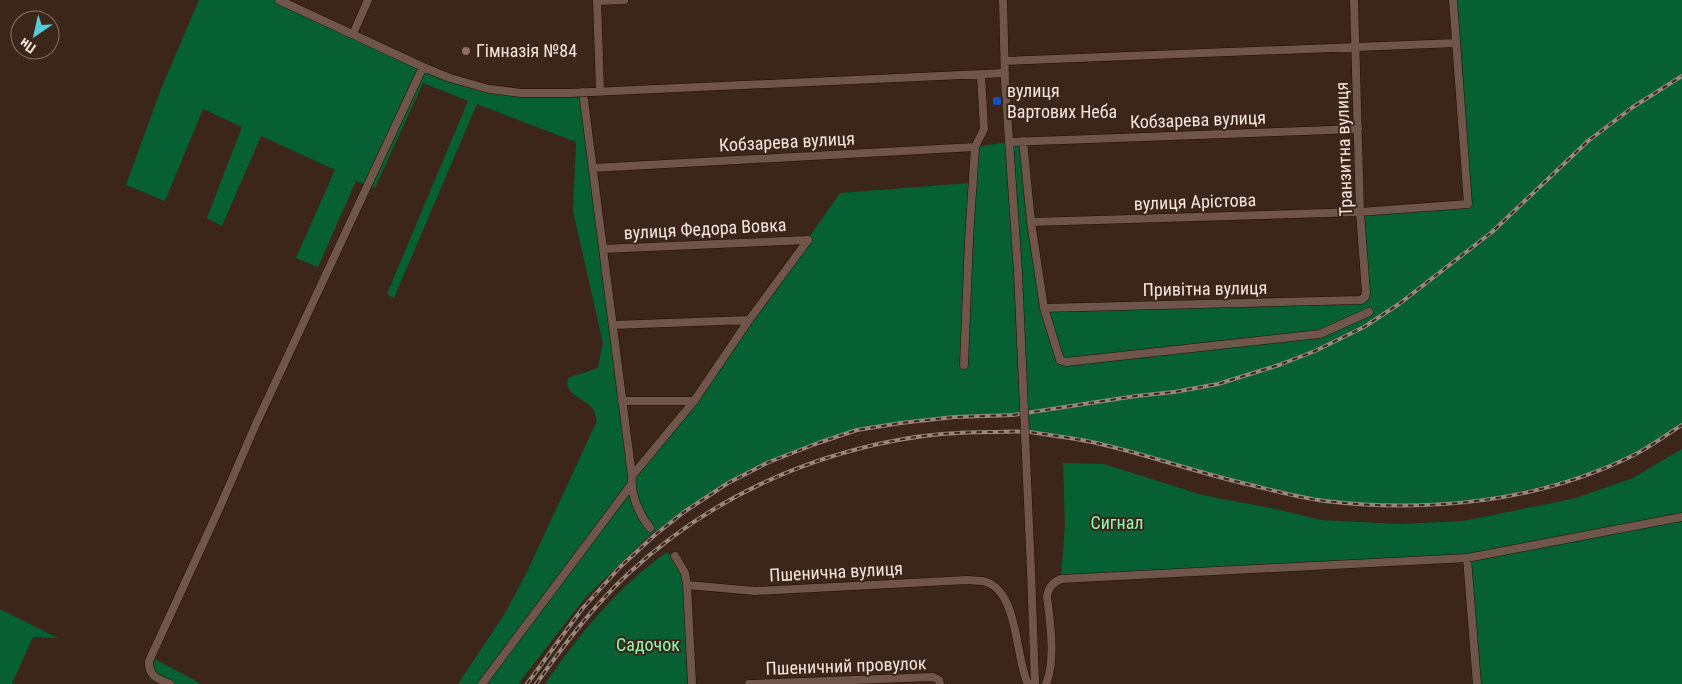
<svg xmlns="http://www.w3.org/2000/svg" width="1682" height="684" viewBox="0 0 1682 684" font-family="'Roboto Condensed',sans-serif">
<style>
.green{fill:#066033}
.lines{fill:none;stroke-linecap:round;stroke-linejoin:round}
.minor-casing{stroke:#220e04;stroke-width:9}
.minor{stroke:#70564a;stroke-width:8}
.rail-casing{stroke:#99877d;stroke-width:4}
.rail{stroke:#3c261a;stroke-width:2;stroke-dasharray:5.5;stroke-linecap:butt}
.minor-bridge-casing{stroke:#220e04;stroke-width:9;stroke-linecap:butt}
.minor-bridge{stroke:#70564a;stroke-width:8}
.education-dot{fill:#8d6e63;stroke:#3c261a;stroke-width:2}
.transit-dot{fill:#1a4fb4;stroke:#3c261a;stroke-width:2}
.labels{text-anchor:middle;stroke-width:4;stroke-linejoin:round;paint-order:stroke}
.poi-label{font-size:18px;fill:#f5e6de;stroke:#3c261a;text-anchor:start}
.street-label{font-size:18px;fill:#f5e6de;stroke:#3c261a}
.park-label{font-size:18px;fill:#8afbb1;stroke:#3c261a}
</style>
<rect width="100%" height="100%" fill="#3c261a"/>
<path class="green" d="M199,0H279L423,67L489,89L583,92L632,475L694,401L840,193L970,183L975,147L1009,142L1024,149L1044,308L1365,297L1360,212L1468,204L1453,0H1682V425L1634,455L1575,479L1482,500L1427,506L1374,505L1321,501L1250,485L1092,442L1025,432V413L954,417L901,423L857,430L818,443L769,462L728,483L651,534L626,558L586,597L518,684H458L504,615L526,574L597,421C596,418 595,412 593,409C585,398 563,394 568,378L598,368L603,343L573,211L576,142L477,104L394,298L387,294L468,101L423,83L375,188L356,181L318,267L296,258L335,170L261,136L222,226L207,218L242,127L203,109L165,201L126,185L161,89Z
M1682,449V684H1477L1467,559L1061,579L1065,524L1063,463L1104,464L1202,495L1276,509L1321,520L1399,524L1464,521L1576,498L1633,478Z
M667,552L672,557L683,574L690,684H545C579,635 617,587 667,552Z
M0,609L58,638L33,637L12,684H0Z
M155,659L201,684H161L149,679Z"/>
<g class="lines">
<defs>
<path id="minor" d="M279,0L423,67L450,78L489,89L521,93H570L1005,73
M597,0L600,91
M1003,0L1005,82L1018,272
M597,1L624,0
M353,34L368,0
M1005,61L1456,43
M583,92L632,476C630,494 639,514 650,528
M1023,141L1031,222L1044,308L1060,360L1066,362L1320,334L1369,312
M1009,142L1358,129
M593,168L975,147L984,129L981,75
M1031,222L1360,212L1468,204L1453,0
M603,249L808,240
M1044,308L1361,300L1365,297L1366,293L1360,212L1354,0
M613,325L749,320
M964,365L969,239L975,147
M622,401H694
M632,476L694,401L749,320L808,240
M675,556L685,573L687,585L692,684
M1467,558L1477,684
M1031,571L1035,684
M687,585L755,591L967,580C973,581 981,580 986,582C1019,593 1015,658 1028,684
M170,684C158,679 148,676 149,661L219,509L256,424L423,67
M482,684L631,485
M749,684L933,677L939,680L940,684
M1046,684C1056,660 1050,621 1047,596C1049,587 1052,583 1061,579L1467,558L1682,517"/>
</defs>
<use href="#minor" class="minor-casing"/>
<use href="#minor" class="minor"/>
<defs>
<path id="rail" d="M527,684L582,609L620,567L656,534L684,512L728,483L769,462L818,443L857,430L901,423L954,417L1013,415L1136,396L1174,392L1218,384L1279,365L1315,351L1364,327L1399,304L1492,232L1588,141L1633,107L1682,76
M536,684C564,645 594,605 629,573C705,503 797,459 898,440C929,434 960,432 992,432C1004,432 1017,431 1030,432C1050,435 1072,438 1092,442C1146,454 1198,473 1251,485C1275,491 1300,498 1325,501C1429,513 1539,502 1634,455C1650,447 1666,435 1682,425"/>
</defs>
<use href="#rail" class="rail-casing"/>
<use href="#rail" class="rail"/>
<defs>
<path id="minor-bridge" d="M1018,272L1031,571"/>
</defs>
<use href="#minor-bridge" class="minor-bridge-casing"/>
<use href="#minor-bridge" class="minor-bridge"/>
</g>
<circle class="education-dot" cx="466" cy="51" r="5"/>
<rect class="transit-dot" x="992" y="96" width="10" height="10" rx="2.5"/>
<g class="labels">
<g class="poi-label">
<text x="476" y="57">Гімназія №84</text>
<text x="1007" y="97">вулиця<tspan x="1007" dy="21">Вартових Неба</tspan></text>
</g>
<g class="street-label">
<text transform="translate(1198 120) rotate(-2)" y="6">Кобзарева вулиця</text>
<text transform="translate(787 142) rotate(-3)" y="6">Кобзарева вулиця</text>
<text transform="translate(1344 149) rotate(-92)" y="6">Транзитна вулиця</text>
<text transform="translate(1195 202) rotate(-2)" y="6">вулиця Арістова</text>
<text transform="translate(705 229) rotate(-3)" y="6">вулиця Федора Вовка</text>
<text transform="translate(1205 289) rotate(-1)" y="6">Привітна вулиця</text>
<text transform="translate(836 572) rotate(-3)" y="6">Пшенична вулиця</text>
<text transform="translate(846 666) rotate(-2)" y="6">Пшеничний провулок</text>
</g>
<g class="park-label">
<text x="1117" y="529">Сигнал</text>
<text x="648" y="651">Садочок</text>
</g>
</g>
<g transform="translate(35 35) rotate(214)"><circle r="24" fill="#3c261a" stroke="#867368"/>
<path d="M0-4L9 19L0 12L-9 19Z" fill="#52ccd6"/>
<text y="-8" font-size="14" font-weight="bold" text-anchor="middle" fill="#f5e6de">Пн</text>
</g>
</svg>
